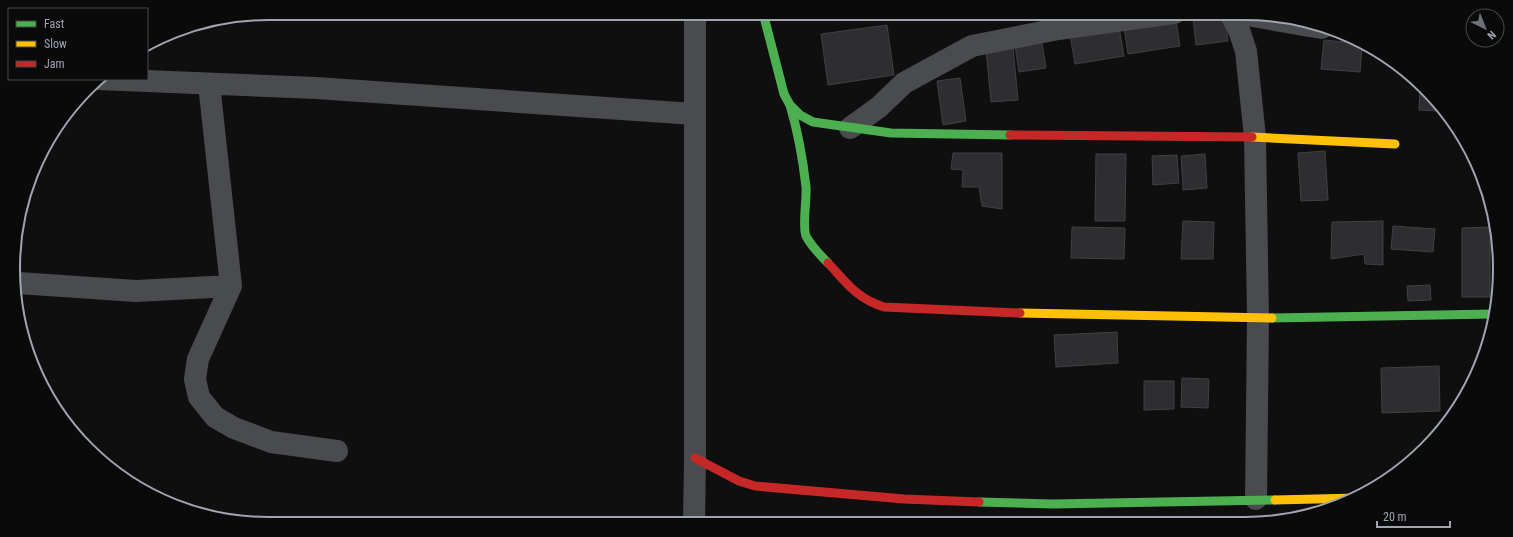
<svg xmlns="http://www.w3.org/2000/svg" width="1513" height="537" viewBox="0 0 1513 537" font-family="'Roboto Condensed',sans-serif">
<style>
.building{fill:#2e2e30;stroke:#3e4044}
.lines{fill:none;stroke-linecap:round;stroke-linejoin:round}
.street{stroke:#4a4b4f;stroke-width:22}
.fast{stroke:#4caf50;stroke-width:9}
.slow{stroke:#ffc107;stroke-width:9}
.jam{stroke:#c62828;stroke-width:9}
.rim{fill:none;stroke:#a0a4b1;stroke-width:2}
</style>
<rect width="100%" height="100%" fill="#0f0f10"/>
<path class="building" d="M1005,13H1029L1030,16L1007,20Z
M1225,14L1228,41L1196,45L1193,18Z
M1176,20L1180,46L1128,54L1124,27Z
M887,25L894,75L828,85L821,34Z
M1119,27L1124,56L1075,64L1070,35Z
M1324,40L1353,43L1362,47L1360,72L1321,69Z
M1042,42L1046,68L1019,72L1015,46Z
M1013,47L1018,100L991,102L986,49Z
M960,78L966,121L943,125L937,81Z
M1420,88L1438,110V111L1419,110Z
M1325,151L1328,200L1301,201L1298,153Z
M953,153H1002V209L982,206L979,187H962L963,170L951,169Z
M1096,154H1126L1125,221H1095Z
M1205,154L1207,188L1183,190L1181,156Z
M1177,155L1179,183L1153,185L1152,156Z
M1183,221L1214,222L1213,259H1181Z
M1383,221V265L1365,264L1364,254L1331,259L1332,222Z
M1393,226L1435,229L1433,252L1391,249Z
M1072,227L1125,228L1124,259L1071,258Z
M1490,227V297H1462V228Z
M1498,234V235L1496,267H1494Z
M1430,285L1431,300L1408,301L1407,286Z
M1117,332L1118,363L1056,367L1054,335Z
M1439,366L1440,411L1382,413L1381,368Z
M1182,378L1209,379L1208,408L1181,407Z
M1144,381H1174V409L1144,410Z"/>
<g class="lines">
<path class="street" d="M1230,13L1239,30L1246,51L1255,137L1258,318L1256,499
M1236,13L1309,26L1322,28
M98,79L316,88L694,114
M209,84L231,286L198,359L195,379L199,397L215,417L234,428L271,442L337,451
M850,128L879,107L904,83L972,46L1058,29L1174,13
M18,283L136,291L231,286
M694,523L695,458V13"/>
<path class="fast" d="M763,13L784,94L790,105L800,115L813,122L891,133L1010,135
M790,105C798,132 803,160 806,187C807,200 802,226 806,236C811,246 820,255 828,263
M1272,318L1493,314
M979,502L1052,504L1275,500"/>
<path class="slow" d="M1252,137L1395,144
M1020,313L1272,318
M1275,500L1357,498"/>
<path class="jam" d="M1010,135L1252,137
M828,263C846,282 857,299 884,307L1020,313
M695,458L739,481L755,486L904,499L979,502"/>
</g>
<path d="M0 0H1513V537H0ZM268 20H1245A248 248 0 0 1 1493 268V269A248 248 0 0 1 1245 517H268A248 248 0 0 1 20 269V268A248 248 0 0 1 268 20Z" fill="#0a0a0b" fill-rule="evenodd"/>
<path class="rim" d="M268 20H1245A248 248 0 0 1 1493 268V269A248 248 0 0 1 1245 517H268A248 248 0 0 1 20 269V268A248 248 0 0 1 268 20Z"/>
<rect x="8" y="8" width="140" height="72" fill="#0a0a0b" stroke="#46484d"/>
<rect x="16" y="21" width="20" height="6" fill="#4caf50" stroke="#46484d"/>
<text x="44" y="28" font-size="12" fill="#a0a4b1">Fast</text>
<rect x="16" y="41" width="20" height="6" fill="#ffc107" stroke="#46484d"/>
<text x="44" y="48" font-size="12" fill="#a0a4b1">Slow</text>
<rect x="16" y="61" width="20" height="6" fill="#c62828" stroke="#46484d"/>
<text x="44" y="68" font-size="12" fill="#a0a4b1">Jam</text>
<g transform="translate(1485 28) rotate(137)"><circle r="19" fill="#0a0a0b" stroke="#46484d"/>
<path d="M0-3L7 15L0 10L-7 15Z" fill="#6d7079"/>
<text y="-6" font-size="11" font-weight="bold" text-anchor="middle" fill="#a0a4b1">N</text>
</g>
<path d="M1377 521v6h73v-6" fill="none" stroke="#a0a4b1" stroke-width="2"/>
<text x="1383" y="521" font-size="12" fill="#a0a4b1" stroke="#0a0a0b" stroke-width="3" paint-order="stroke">20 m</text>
</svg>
